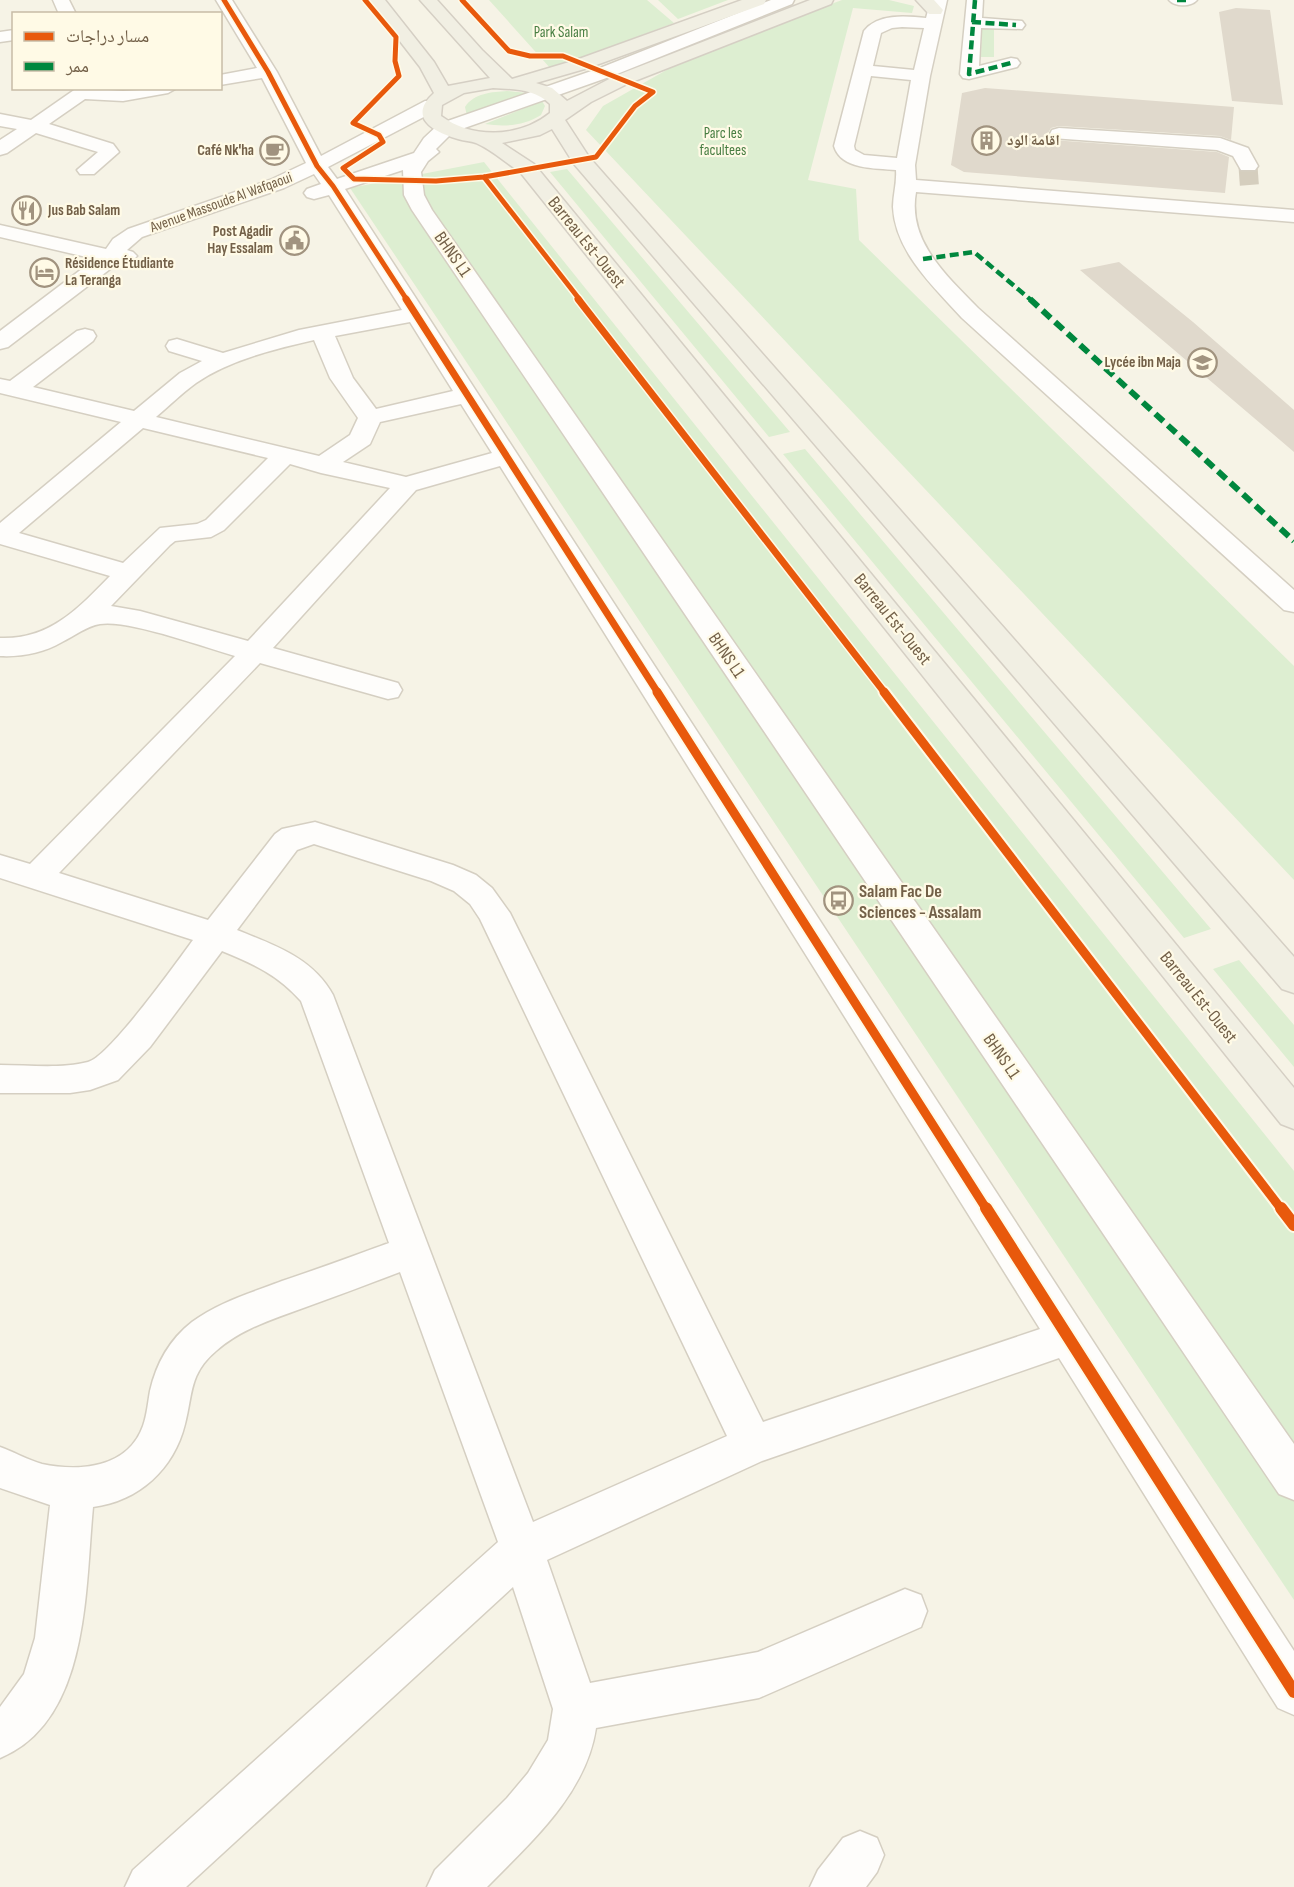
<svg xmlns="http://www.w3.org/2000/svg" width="1294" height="1887" viewBox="0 0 1294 1887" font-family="'Sofia Sans Condensed','Noto Naskh Arabic',sans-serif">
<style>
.green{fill:#ddeed1}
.building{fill:#e0d9cc}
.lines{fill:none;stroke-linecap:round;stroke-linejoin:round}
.minor-tunnel{stroke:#d5cebe;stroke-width:19;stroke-dasharray:19 10;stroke-linecap:butt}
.minor-casing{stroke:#d5cfc2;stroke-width:3}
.major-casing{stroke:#d5cfc4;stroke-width:3}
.minor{fill:#fefdfb;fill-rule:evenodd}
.major{fill:#f1efe3;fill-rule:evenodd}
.quiet-far1{stroke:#00873e;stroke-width:4.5;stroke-dasharray:9 4.5;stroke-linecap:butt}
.quiet{stroke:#00873e;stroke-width:6;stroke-dasharray:11 6;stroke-linecap:butt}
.cycleway-far3-casing{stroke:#fffae6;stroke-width:8}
.cycleway-far2-casing{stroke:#fffae6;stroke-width:10}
.cycleway-far1-casing{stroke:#fffae6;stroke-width:13}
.cycleway-casing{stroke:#fffae6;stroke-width:16}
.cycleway-far3{stroke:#e8590c;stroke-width:5}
.cycleway-far2{stroke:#e8590c;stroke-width:7}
.cycleway-far1{stroke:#e8590c;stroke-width:9}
.cycleway{stroke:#e8590c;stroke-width:12}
.labels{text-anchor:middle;stroke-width:4.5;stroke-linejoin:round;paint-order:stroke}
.far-park-label{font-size:15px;fill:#487e42;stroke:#fffae6}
.far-poi-label{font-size:15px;font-weight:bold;fill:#736048;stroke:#fffae6;text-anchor:start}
.far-street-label{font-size:15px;fill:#736048;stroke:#fffae6}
.street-label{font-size:18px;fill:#736048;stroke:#fffae6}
.poi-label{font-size:18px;font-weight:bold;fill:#736048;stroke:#fffae6;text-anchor:start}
</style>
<rect width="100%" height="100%" fill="#f6f3e6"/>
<path class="green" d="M489,0H647L674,23L551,69Z
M658,0H728L678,19Z
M842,0H889L914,6L912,13L853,8L808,180L856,189L859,240L1294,666V880L586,130L603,106L693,55Z
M982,26L994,27V57H981Z
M507,91L527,93L467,116L465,107C474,93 492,92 507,91Z
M542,101L545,106L541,115C524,126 504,127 485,124Z
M484,162L1294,1171V1600L350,188Z
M567,169L790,432L769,437L550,172Z
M805,449L1211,929L1184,938L783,454Z
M1239,960L1294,1025V1067L1213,969Z"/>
<path class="building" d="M1236,8L1270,10L1283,105L1232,101L1219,12Z
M985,88L1234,107L1231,140L1220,136L1059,126L1051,128L1048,133L1052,140L1217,152L1229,157L1225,193L964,172L951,165L962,93Z
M1119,262L1193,322L1294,410V452L1080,270Z"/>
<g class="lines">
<path class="minor-tunnel" d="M1248,166L1250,194"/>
<defs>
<path id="minor" d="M53,0H69L76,14H59Z
M216,0H232L277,72L321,156L425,101H439L441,105L439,109L328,167L337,179L414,153L424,138L439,124L600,68L771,0H794L792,4L612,76L453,132L436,149L439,152L428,161L421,172L424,195L432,210L1294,1444V1500L1279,1494L412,210L404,195L403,170L345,189L1294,1651V1715L1278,1708L1059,1358L762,1461L547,1560L590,1683L758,1652L905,1589L921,1595L927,1611L921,1627L759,1698L596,1728C586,1794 531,1842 487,1887H427L435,1870L507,1798L528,1773L548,1740L553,1709L513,1587L186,1887H125L133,1870L498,1542L400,1272C368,1284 337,1296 306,1307C274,1319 242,1328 216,1351C189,1374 193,1393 185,1424C174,1469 139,1501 93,1507C85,1589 90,1721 0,1758V1707L24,1674L35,1638L50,1505L0,1488V1447C14,1452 28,1460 42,1464C80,1472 128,1468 143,1426C147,1415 148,1402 150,1391C156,1364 170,1339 192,1322C219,1302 251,1293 282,1281C318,1269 353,1256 389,1243L301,1001C278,975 254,964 222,951L150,1047L118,1080L90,1090L70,1093H0V1065C28,1065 61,1069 88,1062C109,1057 177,962 193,940L0,878V855L30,864L235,656C204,647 127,619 100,624C87,626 74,636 62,642C43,653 22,657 0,656V638C49,640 78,609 110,576L0,544V523L121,422L0,393V379L10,381L77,331L85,329L93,331L96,336L93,341L33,387L134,411L180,373L202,361L169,351L166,346L169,341L177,339L223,353L299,330L402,310L329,195L314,199L307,197L304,193L307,189L321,184L314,174L284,188L142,237L127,250L133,252L137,256L133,260L118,263L8,347L0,349V331L95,259L0,237V225L106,249L113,239L128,229L270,180L306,163L262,78L220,85V75L257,68ZM410,322L453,391L376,409L353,378L335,336ZM314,340L330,378L358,418L350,435L319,456L156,417C169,406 182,393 196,383C229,360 275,349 314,340ZM461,404L492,453L406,477L343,462L370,444L380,422ZM143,428L268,458L206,520L197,524L160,528L123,563L19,533ZM290,464L321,473L390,488L248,641L140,611L111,606L170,545L175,541L211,537L224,530ZM500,466L1040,1329L763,1422L510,913L492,888L476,875L453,865L315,822L282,829L275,834L208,920L59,873L260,663L388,699L398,697L402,690L398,683L273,648L416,490ZM314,844L431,881L454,891L470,904L480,919L727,1436L533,1522L333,995C313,958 274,945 237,930L297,850Z
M931,0H947L930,76L915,165L916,180L1294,210V222L916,192C907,241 947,276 978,308L1294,590V612L1284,610L962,318C934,287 895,252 893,207C893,195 897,183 896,170C875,168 841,170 834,146L864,31C878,13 906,16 926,18ZM902,27L924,28L914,70L873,66L881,33L892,28ZM871,76L911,80L897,158L864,155L855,150L854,146Z
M967,0H983L982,18L1022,21L1025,25L1022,29L981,28L979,66L1011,58L1017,59L1020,63L1017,67L969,79L963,78L960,74Z
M1169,0H1197C1191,7 1175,7 1169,0Z
M14,30V40L0,42V32Z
M77,88L123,91L177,88L168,93L123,101L85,99L49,124L113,144L119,152L94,174H80L77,170L98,152L36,133L7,153L0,155V140L17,129L0,126V114L31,120Z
M1059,128L1220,138L1248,148L1258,166L1255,170H1241L1233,156L1217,150L1052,138L1050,134L1052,130Z
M860,1831L877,1838L884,1855L877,1872L866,1887H810L818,1870L843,1838Z"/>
<path id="major" d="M368,0H385L434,62L448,86L490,78L420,0H437L482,50L512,79L576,60L742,0H766L764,4L588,68L536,83L552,88L567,101L615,76L810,0H833L831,4L627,84L591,102L565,120L589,157L1294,957V993L1282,989L574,164L552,129L540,135L502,143L534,164L1294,1088V1129L1281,1124L520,172C506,163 492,150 476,143C471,141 464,141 458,139C433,132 407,117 434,93L420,67ZM493,88C513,89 535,89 550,104V113C519,138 472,139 441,116L442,105L464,93Z
M916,0H934L943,10L941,14H929Z"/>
</defs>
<use href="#minor" class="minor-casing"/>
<use href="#major" class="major-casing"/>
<use href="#minor" class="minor"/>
<use href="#major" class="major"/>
<path class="quiet-far1" d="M975,0L969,74L1011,63
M1177,0H1189
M972,22L1016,25
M923,259L974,252L1031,300"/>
<path class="quiet" d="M1030,299L1294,541"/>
<defs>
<path id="cycleway-far3" d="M224,0L268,72L317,166L333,186L407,300
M365,0L396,37L395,61L399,76L353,123L379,135L383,142L343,168L354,179L436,181L484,177L596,157L635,106L653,92L563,56H530L509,51L462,0
M484,177L580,300"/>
<path id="cycleway-far2" d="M406,299L658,693
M578,299L885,693"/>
<path id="cycleway-far1" d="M657,692L987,1210
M884,692L1282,1210"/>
<path id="cycleway" d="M986,1208L1294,1692
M1281,1208L1294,1225"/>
</defs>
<use href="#cycleway-far3" class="cycleway-far3-casing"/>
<use href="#cycleway-far2" class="cycleway-far2-casing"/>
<use href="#cycleway-far1" class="cycleway-far1-casing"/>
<use href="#cycleway" class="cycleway-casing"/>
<use href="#cycleway-far3" class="cycleway-far3"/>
<use href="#cycleway-far2" class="cycleway-far2"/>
<use href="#cycleway-far1" class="cycleway-far1"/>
<use href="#cycleway" class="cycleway"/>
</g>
<defs>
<symbol id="building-ring" viewBox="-11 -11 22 22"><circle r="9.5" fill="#fffae6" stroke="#a1937f" stroke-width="1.5"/><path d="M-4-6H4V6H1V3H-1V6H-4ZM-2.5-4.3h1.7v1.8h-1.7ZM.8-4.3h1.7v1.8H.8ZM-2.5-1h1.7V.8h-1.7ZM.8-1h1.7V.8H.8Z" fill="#a1937f"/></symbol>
<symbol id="cafe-ring" viewBox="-11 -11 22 22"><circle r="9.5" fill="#fffae6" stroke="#a1937f" stroke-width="1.5"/><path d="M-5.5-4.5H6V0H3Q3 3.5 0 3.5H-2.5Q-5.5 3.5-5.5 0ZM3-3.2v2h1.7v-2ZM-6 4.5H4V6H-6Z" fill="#a1937f"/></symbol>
<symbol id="restaurant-ring" viewBox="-11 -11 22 22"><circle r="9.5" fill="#fffae6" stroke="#a1937f" stroke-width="1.5"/><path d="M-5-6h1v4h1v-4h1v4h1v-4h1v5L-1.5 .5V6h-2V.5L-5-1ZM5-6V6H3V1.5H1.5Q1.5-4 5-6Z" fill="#a1937f"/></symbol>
<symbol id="civic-ring" viewBox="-11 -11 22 22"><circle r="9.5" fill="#fffae6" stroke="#a1937f" stroke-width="1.5"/><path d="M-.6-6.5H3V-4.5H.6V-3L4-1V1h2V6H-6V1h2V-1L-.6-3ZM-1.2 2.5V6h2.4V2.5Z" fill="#a1937f"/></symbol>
<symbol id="hotel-ring" viewBox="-11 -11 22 22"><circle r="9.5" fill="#fffae6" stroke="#a1937f" stroke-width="1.5"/><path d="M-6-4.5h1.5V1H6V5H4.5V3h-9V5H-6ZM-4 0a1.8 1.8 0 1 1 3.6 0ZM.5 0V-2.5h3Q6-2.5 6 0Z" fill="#a1937f"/></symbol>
<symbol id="university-ring" viewBox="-11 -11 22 22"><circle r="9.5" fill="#fffae6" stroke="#a1937f" stroke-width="1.5"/><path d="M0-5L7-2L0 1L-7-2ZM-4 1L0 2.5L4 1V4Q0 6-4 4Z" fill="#a1937f"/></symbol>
<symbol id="bus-ring" viewBox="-11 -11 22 22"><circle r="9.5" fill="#fffae6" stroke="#a1937f" stroke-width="1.5"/><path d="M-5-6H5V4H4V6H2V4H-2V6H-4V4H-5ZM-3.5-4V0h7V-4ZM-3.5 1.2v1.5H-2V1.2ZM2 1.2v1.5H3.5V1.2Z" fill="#a1937f"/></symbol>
</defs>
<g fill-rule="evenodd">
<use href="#building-ring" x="970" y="124" width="33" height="33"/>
<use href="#cafe-ring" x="258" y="134" width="33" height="33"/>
<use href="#restaurant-ring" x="10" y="194" width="33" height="33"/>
<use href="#civic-ring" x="278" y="224" width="33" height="33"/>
<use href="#hotel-ring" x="28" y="256" width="33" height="33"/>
<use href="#university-ring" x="1186" y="346" width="33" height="33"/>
<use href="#bus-ring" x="822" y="884" width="33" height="33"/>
</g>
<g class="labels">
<g class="far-park-label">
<text x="561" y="37">Park Salam</text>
<text x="723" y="138">Parc les<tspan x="723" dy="17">facultees</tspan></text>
</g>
<g class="far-poi-label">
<text x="1007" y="145">اقامة الود</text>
<text x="254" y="155" text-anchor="end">Café Nk'ha</text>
<text x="48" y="215">Jus Bab Salam</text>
<text x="273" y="236" text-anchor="end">Post Agadir<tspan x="273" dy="17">Hay Essalam</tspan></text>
<text x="65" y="268">Résidence Étudiante<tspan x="65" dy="17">La Teranga</tspan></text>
<text x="1181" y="367" text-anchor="end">Lycée ibn Maja</text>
</g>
<g class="far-street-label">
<text transform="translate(221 202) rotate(-20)" y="5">Avenue Massoude Al Wafqaoui</text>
</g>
<g class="street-label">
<text transform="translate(587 242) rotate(51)" y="6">Barreau Est-Ouest</text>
<text transform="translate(453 254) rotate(55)" y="6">BHNS L1</text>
<text transform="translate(893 619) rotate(51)" y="6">Barreau Est-Ouest</text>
<text transform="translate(727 655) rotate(56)" y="6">BHNS L1</text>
<text transform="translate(1199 997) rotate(51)" y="6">Barreau Est-Ouest</text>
<text transform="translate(1002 1056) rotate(55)" y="6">BHNS L1</text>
</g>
<g class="poi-label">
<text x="859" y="897">Salam Fac De<tspan x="859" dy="21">Sciences - Assalam</tspan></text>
</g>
</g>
<rect x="12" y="12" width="210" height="78" fill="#fffae6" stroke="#c7bca7" stroke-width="1.5"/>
<rect x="24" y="32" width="30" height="9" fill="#e8590c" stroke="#c7bca7" stroke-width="1.5"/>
<text x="66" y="42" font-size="18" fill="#736048">مسار دراجات</text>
<rect x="24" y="62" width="30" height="9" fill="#00873e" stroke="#c7bca7" stroke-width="1.5"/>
<text x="66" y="72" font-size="18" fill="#736048">ممر</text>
</svg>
